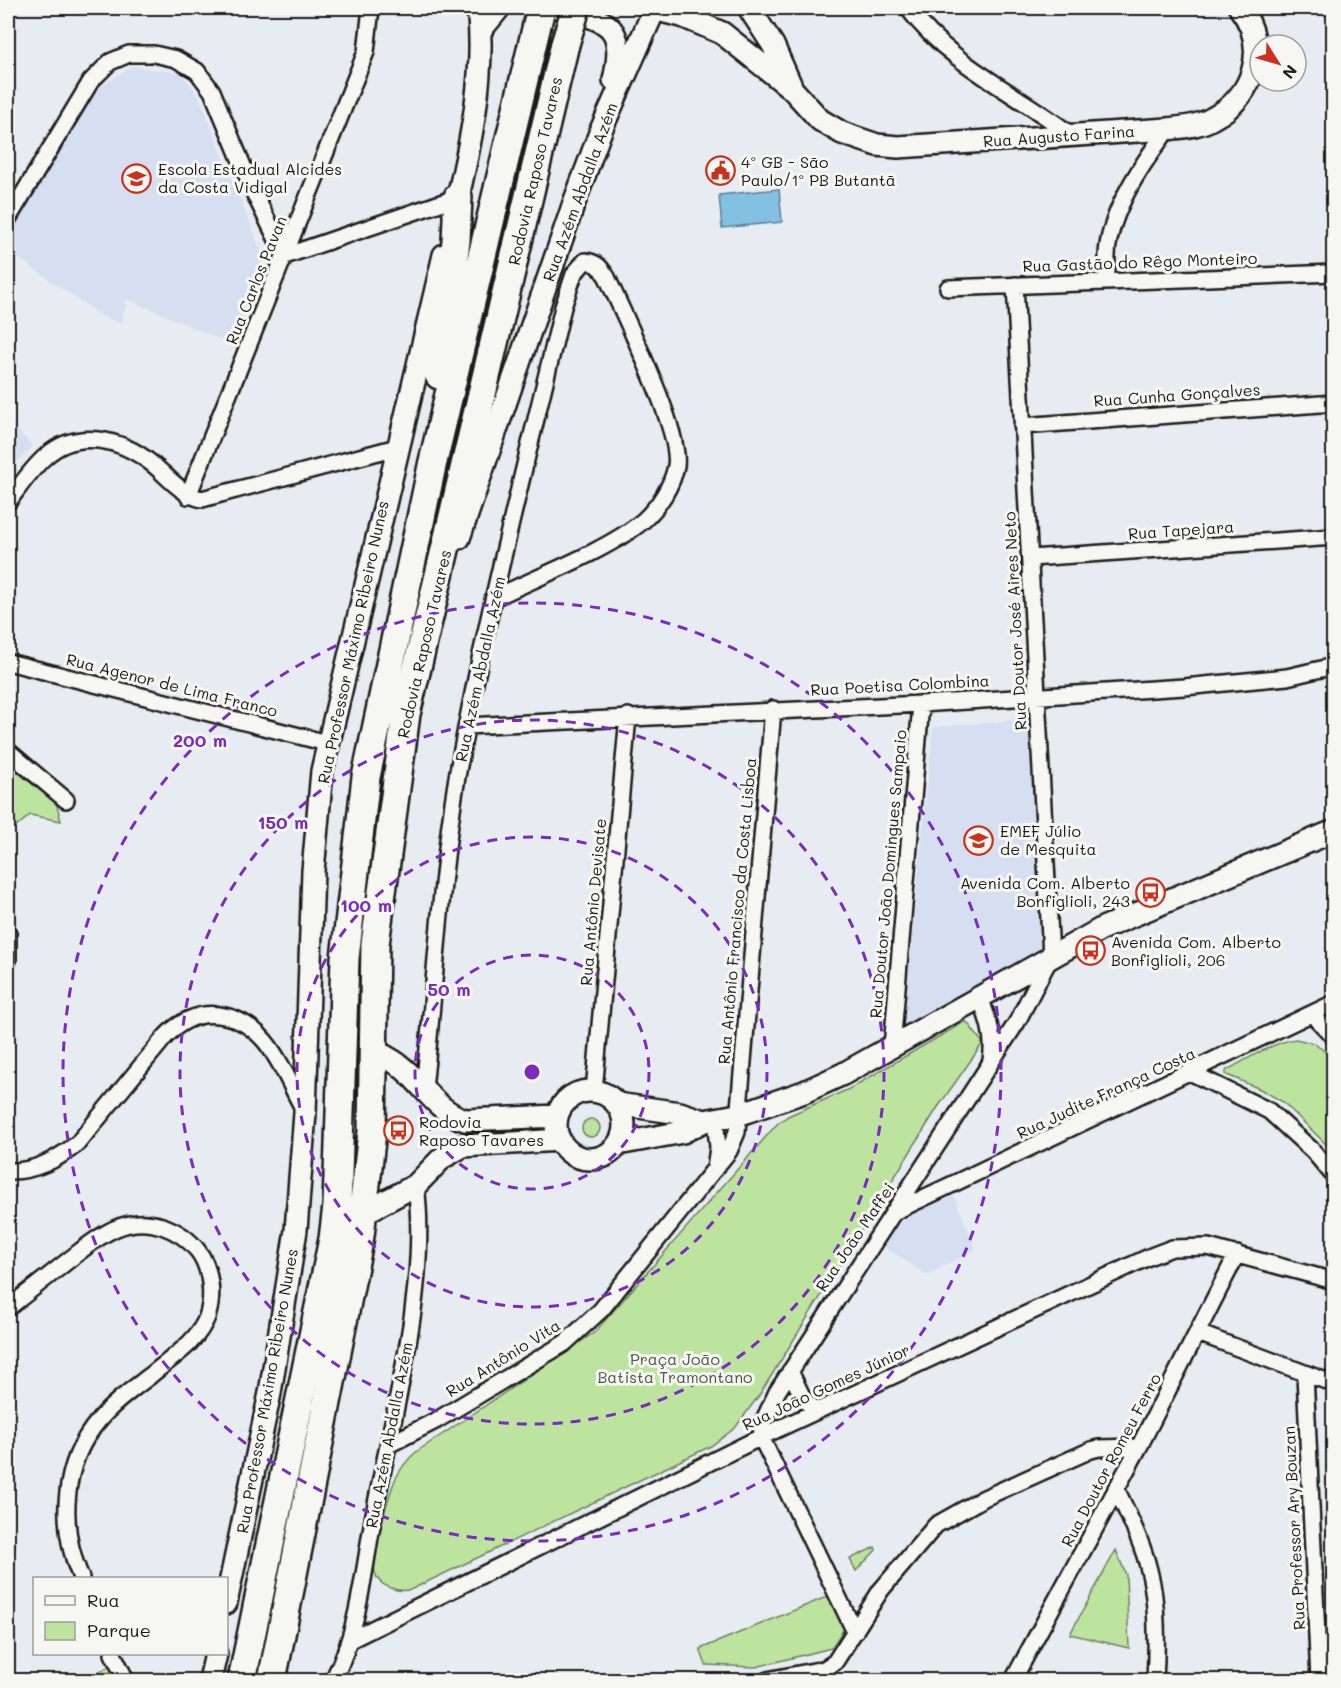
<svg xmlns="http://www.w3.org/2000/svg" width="1341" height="1688" viewBox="0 0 1341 1688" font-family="Mali,sans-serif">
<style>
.built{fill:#d5dff1}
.green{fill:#bce49f;stroke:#6c805e;stroke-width:1.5}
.water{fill:#83c1e3;stroke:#5a7f93;stroke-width:1.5}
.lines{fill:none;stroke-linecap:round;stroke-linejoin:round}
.street-casing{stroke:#1c1c1c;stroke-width:20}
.secondary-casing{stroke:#1c1c1c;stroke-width:26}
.highway-casing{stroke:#1c1c1c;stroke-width:32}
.street{stroke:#f6f6f2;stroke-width:15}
.secondary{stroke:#f6f6f2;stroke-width:21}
.highway{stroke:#f6f6f2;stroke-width:27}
.highway-bridge-casing{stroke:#1c1c1c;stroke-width:32;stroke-linecap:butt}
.highway-bridge{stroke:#f6f6f2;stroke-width:27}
.ring{fill:none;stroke:#7b2cbf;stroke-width:3;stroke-dasharray:10 8}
.labels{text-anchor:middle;stroke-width:6;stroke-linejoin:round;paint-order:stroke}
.street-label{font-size:16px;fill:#1c1c1c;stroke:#f6f6f2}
.poi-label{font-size:16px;fill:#1c1c1c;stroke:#f6f6f2;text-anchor:start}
.park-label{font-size:16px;fill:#4c5843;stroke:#f6f6f2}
.centre{fill:#7b2cbf;stroke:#f6f6f2;stroke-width:3}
.ring-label{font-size:18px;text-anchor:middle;font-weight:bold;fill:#7b2cbf;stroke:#f6f6f2;stroke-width:6;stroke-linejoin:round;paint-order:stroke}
</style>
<rect width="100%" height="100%" fill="#e7ecf2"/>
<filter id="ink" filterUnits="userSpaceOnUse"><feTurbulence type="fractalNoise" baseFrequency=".0167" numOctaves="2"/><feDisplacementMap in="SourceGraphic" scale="12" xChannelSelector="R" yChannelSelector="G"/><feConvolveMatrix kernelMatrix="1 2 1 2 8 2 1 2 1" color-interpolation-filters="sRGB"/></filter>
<g filter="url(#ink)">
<path class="built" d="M132,66L181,73L199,96L262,253L261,274L231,344L127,299L121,324L100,315L8,251V229L99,88Z
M8,420L33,446L17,463L8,455Z
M1031,719L1042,953L903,1029L933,727Z
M954,1196L976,1249L927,1275L880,1244L897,1224L918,1211Z"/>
<path class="green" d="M8,765L56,802L61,821L30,815L8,834Z
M966,1021L983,1043L938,1107L760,1394L735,1428L711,1446L410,1590C397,1592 379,1587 375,1573C371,1558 389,1493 396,1478C401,1468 408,1459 416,1452L595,1332L777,1124L788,1116L849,1089Z
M1296,1039L1316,1044L1333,1059V1151L1283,1102L1260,1089L1225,1074L1227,1070C1248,1059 1273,1042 1296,1039Z
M582 1128a9 9 0 1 1 18 0a9 9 0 1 1-18 0Z
M875,1547L876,1550L856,1571L850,1559Z
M1116,1550L1126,1575L1129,1648L1070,1634Z
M829,1596L844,1629L831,1648L756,1667L706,1665L700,1649Z
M113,1664L122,1680H85Z"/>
<path class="water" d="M779,189L782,222L722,228L719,195Z"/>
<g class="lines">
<defs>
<path id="street" d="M908,8C949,64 1016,93 1070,134
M8,219L91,81L110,62L129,54H154L176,59L197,71L212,91L255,195L285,256L458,197
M1107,282C1107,270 1106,257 1108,245C1115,203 1143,163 1168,129
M948,288L1334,273
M1022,426L1334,403
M188,496L366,52L371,8
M8,502C20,486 31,469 46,456C77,428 121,439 151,463C168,476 180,494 202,499L397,447
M1031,558L1334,537
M8,662L327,743
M467,726L921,704L1184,687L1287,677L1334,666
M8,751L66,800
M8,932V961
M980,997C988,1019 995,1037 991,1060
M1312,1014L1334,1037
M892,1047L921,704
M1192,1073L1269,1111L1313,1151L1334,1176
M424,1089C435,986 440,880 457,777C485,619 526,463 563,307L574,274L585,261C597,262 601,268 607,277C623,314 682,431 676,466C672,486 659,506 644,520C609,550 537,577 494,598
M594,1091L628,716
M715,1120L718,1147L715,1169
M8,1171C34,1172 56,1160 77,1144L165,1037C179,1022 198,1012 219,1015C269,1022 282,1071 304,1110
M894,1212L1334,1003
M8,1308C27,1293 46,1278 65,1263C94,1241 122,1213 162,1226C177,1231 188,1238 198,1251C211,1268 214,1297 207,1317C197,1343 171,1358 151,1375C133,1389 114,1402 99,1420C61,1464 59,1527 81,1578
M1198,1333L1334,1384
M790,1371L804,1400L817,1411
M1305,1374L1319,1680
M388,1445L437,1420L565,1343L601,1310L729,1151L737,1132L773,709
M1116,1488C1128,1515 1142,1541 1149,1570C1158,1604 1157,1645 1155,1680
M855,1632L761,1437L763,1422L777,1392L1017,1022L1051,956L1015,285
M350,1640L761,1437L1151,1256L1172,1248L1208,1247L1334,1281
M113,1654L126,1680
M333,1680C360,1629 364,1565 375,1509C394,1409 429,1285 416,1185
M767,1680L824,1669L835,1662L881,1590L936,1525L984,1498L1091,1450L1099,1448L1139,1447
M1013,1680L1139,1447L1237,1254"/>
<path id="secondary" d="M560,8C608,21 627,24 614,80
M649,8L682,16L722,33L792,89L820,120L842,133L877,145L898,147L1168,129C1183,127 1200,126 1213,118C1255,96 1269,46 1240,8
M749,8L773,45L791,86
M481,30L499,8
M454,213C470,148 486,74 478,8
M459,538L574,203L601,130L655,8
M375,1051C385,1056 395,1061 404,1069C425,1087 437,1111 465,1120L557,1116
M556 1125a34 34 0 1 1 68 0a34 34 0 1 1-68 0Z
M617,1104L680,1113L704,1121
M618,1144L683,1132L704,1121L737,1115L804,1092L843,1074L1103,928L1334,831
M362,1214L416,1185L442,1158L463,1146L560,1140
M226,1603L270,1393L296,1230L305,1113L313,871L322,771L444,255
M210,1680L216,1654"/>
<path id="highway" d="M439,375L456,241L458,197
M242,1680L333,1239L337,1206L345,958L366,777L432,466L541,8
M272,1680L360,1236L372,1132L375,944L406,714L565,44"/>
</defs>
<use href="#street" class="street-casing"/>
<use href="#secondary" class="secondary-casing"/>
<use href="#highway" class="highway-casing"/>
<use href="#street" class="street"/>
<use href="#secondary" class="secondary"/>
<use href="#highway" class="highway"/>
<defs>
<path id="highway-bridge" d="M565,44L576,8"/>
</defs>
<use href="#highway-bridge" class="highway-bridge-casing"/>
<use href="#highway-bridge" class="highway-bridge"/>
</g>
</g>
<g class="ring">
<circle cx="532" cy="1072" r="117"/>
<circle cx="532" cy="1072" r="235"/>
<circle cx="532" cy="1072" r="352"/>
<circle cx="532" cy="1072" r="469"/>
</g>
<defs>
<symbol id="civic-ring" viewBox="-11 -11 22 22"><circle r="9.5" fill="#f6f6f2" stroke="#c8321e" stroke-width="1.5"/><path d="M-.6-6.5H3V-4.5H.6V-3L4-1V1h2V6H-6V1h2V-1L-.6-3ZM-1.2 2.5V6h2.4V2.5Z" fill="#c8321e"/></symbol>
<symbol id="school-ring" viewBox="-11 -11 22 22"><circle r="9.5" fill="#f6f6f2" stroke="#c8321e" stroke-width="1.5"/><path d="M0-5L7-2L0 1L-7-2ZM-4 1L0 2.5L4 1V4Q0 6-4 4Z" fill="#c8321e"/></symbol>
<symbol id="bus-ring" viewBox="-11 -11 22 22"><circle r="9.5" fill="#f6f6f2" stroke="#c8321e" stroke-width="1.5"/><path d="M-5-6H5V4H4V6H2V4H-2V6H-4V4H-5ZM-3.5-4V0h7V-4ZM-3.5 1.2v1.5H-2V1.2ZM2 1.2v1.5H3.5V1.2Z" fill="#c8321e"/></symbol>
</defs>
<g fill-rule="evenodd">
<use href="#civic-ring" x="704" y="154" width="33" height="33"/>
<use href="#school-ring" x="120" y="162" width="33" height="33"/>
<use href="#school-ring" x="962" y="824" width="33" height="33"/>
<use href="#bus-ring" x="1134" y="876" width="33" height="33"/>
<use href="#bus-ring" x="1074" y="934" width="33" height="33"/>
<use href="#bus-ring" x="382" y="1114" width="33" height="33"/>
</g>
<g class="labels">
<g class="street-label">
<text transform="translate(1059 136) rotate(-4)" y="6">Rua Augusto Farina</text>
<text transform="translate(535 171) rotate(-77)" y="6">Rodovia Raposo Tavares</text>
<text transform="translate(580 192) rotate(-70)" y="6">Rua Azém Abdalla Azém</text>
<text transform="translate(1140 262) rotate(-2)" y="6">Rua Gastão do Rêgo Monteiro</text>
<text transform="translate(256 280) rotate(-68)" y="6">Rua Carlos Pavan</text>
<text transform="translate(1177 395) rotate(-4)" y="6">Rua Cunha Gonçalves</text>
<text transform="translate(1181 530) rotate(-4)" y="6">Rua Tapejara</text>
<text transform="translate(1015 621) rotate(-93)" y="6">Rua Doutor José Aires Neto</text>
<text transform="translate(353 642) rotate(-78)" y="6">Rua Professor Máximo Ribeiro Nunes</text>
<text transform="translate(424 644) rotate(-77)" y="6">Rodovia Raposo Tavares</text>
<text transform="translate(480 669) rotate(-78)" y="6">Rua Azém Abdalla Azém</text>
<text transform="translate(172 685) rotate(14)" y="6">Rua Agenor de Lima Franco</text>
<text transform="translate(900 685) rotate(-3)" y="6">Rua Poetisa Colombina</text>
<text transform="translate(888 874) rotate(-85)" y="6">Rua Doutor João Domingues Sampaio</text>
<text transform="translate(593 902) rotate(-85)" y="6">Rua Antônio Devisate</text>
<text transform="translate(737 911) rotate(-85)" y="6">Rua Antônio Francisco da Costa Lisboa</text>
<text transform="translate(1106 1093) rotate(-25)" y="6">Rua Judite França Costa</text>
<text transform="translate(855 1237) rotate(-56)" y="6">Rua João Maffei</text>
<text transform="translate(503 1358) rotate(-32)" y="6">Rua Antônio Vita</text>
<text transform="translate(826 1387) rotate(-25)" y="6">Rua João Gomes Júnior</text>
<text transform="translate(267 1391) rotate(-80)" y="6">Rua Professor Máximo Ribeiro Nunes</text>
<text transform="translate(389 1435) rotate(-79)" y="6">Rua Azém Abdalla Azém</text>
<text transform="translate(1111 1460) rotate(-62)" y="6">Rua Doutor Romeu Ferro</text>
<text transform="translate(1294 1528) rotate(-93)" y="6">Rua Professor Ary Bouzan</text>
</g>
<g class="poi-label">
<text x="741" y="168">4º GB - São<tspan x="741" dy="18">Paulo/1º PB Butantã</tspan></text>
<text x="158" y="175">Escola Estadual Alcides<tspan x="158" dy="18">da Costa Vidigal</tspan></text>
<text x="1000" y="837">EMEF Júlio<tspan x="1000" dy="18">de Mesquita</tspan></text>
<text x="1130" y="889" text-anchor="end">Avenida Com. Alberto<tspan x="1130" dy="18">Bonfiglioli, 243</tspan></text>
<text x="1111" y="948">Avenida Com. Alberto<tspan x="1111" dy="18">Bonfiglioli, 206</tspan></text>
<text x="419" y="1128">Rodovia<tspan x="419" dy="18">Raposo Tavares</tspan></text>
</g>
<g class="park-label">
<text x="675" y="1365">Praça João<tspan x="675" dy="18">Batista Tramontano</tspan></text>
</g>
</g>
<circle cx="532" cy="1072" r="9" class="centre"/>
<g class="ring-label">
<text x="200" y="747">200 m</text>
<text x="283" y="829">150 m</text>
<text x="366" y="912">100 m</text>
<text x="449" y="996">50 m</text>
</g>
<rect width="1341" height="1688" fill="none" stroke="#f6f6f2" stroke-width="30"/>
<rect x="15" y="15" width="1311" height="1658" fill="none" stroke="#1c1c1c" stroke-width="2" filter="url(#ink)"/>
<rect x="33" y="1577" width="195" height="78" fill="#f6f6f2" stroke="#9f9f9c" stroke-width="1.5"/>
<rect x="45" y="1596" width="30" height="9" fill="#f6f6f2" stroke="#9f9f9c" stroke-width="1.5"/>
<text x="87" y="1607" font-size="18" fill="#1c1c1c">Rua</text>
<rect x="45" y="1622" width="30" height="18" fill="#bce49f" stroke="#9f9f9c" stroke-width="1.5"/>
<text x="87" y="1637" font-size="18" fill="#1c1c1c">Parque</text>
<g transform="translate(1278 63) rotate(127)"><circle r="28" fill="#f6f6f2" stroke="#9f9f9c" stroke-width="1.5"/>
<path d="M0-4.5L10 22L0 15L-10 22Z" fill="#c8321e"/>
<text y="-9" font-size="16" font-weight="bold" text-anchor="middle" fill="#1c1c1c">N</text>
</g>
</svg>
